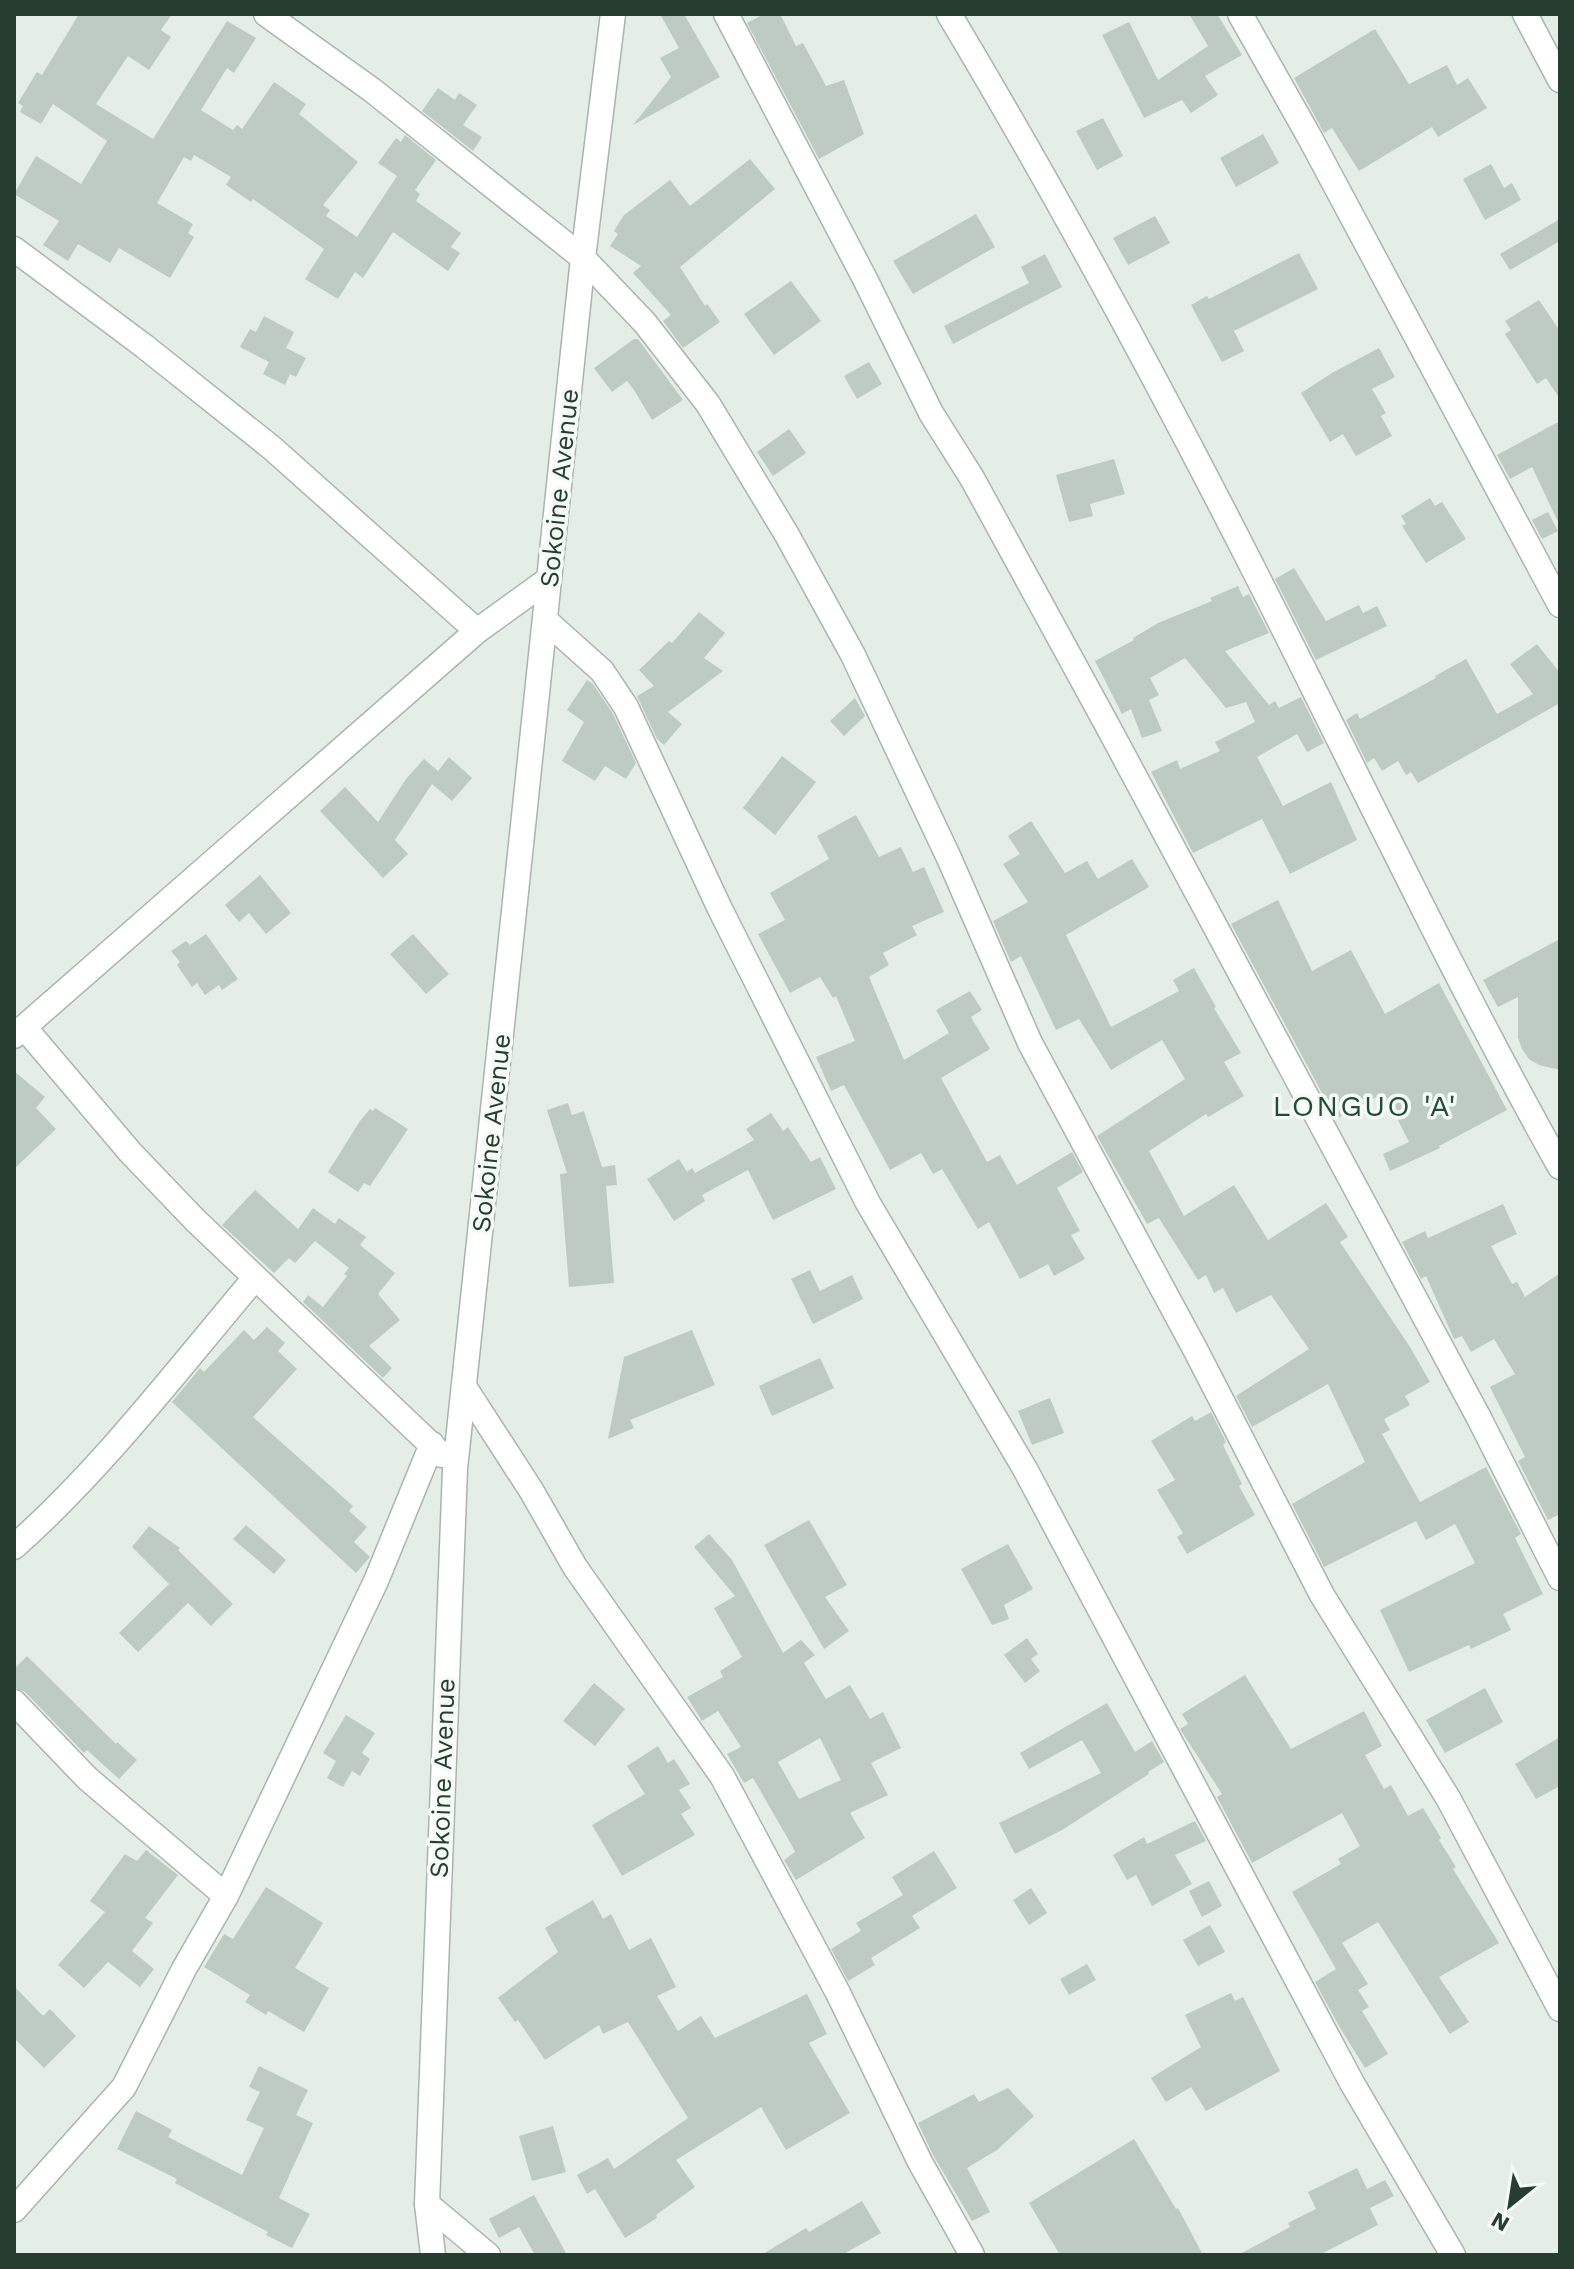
<svg xmlns="http://www.w3.org/2000/svg" width="1574" height="2269" viewBox="0 0 1574 2269" font-family="'Work Sans',sans-serif">
<style>
.building{fill:#becbc2;fill-rule:evenodd}
.lines{fill:none;stroke-linecap:round;stroke-linejoin:round}
.minor-casing{stroke:#a8b5ac;stroke-width:27}
.tertiary-casing{stroke:#a8b5ac;stroke-width:27}
.minor{stroke:#fff;stroke-width:24}
.tertiary{stroke:#fff;stroke-width:24}
.labels{text-anchor:middle;stroke-width:7;stroke-linejoin:round;paint-order:stroke}
.street-label{font-size:26px;fill:#263e30;stroke:#f6faf6}
.quarter-label{font-size:30px;letter-spacing:2px;fill:#234e36;stroke:#f6faf6}
</style>
<rect width="100%" height="100%" fill="#e5ede7"/>
<path class="building" d="M79,14H172L161,30L171,37L149,70L128,56L96,104L153,139L227,21L256,38L234,73L227,68L201,110L233,130L237,125L242,129L274,82L306,104L299,114L358,162L323,205L330,210L326,216L357,237L397,176L378,163L396,138L401,142L405,135L436,160L415,190L420,194L416,201L461,233L451,247L460,253L448,271L393,232L363,278L355,272L338,299L305,279L324,249L253,199L251,202L226,185L231,177L194,155L191,161L184,157L157,203L193,224L188,233L194,237L170,278L119,248L110,263L78,244L68,261L43,245L59,221L14,194L36,156L81,184L107,141L53,104L41,124L20,112L23,106L18,103L37,72L42,75Z
M660,14H684L720,77L633,125L671,77L660,58L679,48Z
M764,14H780L796,46L803,43L826,86L844,80L864,134L819,159L747,23Z
M1189,14H1217L1242,55L1205,76L1218,95L1191,113L1182,100L1144,118L1102,35L1129,22L1158,80L1208,46Z
M1375,29L1409,84L1447,65L1457,85L1468,78L1487,108L1438,137L1432,127L1359,171L1332,128L1324,133L1294,78Z
M438,88L455,100L459,93L477,105L463,125L482,137L473,151L422,111Z
M1103,118L1123,156L1097,170L1076,131Z
M1263,134L1279,163L1236,187L1220,158Z
M750,159L775,189L680,267L705,306L707,304L720,322L683,348L663,321L671,315L633,273L641,266L610,246L618,234L614,231L624,215L670,180L690,206Z
M1491,164L1504,188L1512,183L1521,200L1485,220L1463,179Z
M976,214L995,247L913,294L893,261Z
M1155,216L1170,243L1128,265L1113,238Z
M1560,219V241L1510,270L1500,254Z
M1299,253L1318,289L1234,331L1244,351L1222,362L1191,305L1207,296L1209,299Z
M1045,254L1062,287L953,344L944,326L1029,283L1021,267Z
M791,281L821,321L774,355L744,314Z
M1539,300L1560,331V399L1546,378L1537,384L1505,334L1511,330L1505,321Z
M264,316L294,332L286,348L306,358L296,377L290,374L285,385L263,374L269,362L240,347L250,329L256,332Z
M634,339H638L683,400L652,420L634,390L627,381L612,392L594,368Z
M1379,348L1395,377L1372,389L1386,413L1381,416L1392,436L1356,456L1343,434L1330,442L1301,393L1332,373Z
M869,362L882,384L857,399L844,376Z
M1560,421V526L1532,467L1510,479L1497,455Z
M789,429L806,453L773,476L757,452Z
M1114,459L1125,494L1090,504L1093,516L1069,522L1056,475Z
M1430,498L1435,506L1442,502L1466,539L1426,563L1402,526L1406,524L1401,516Z
M1548,512L1558,531L1542,539L1532,520Z
M1294,568L1326,621L1359,605L1363,613L1377,606L1387,626L1316,660L1275,579Z
M1238,586L1243,597L1249,594L1269,633L1225,651L1269,705L1275,701L1279,708L1301,697L1324,743L1307,752L1297,734L1257,757L1283,806L1331,782L1357,840L1290,874L1262,819L1193,853L1151,772L1177,760L1180,769L1220,751L1215,742L1255,722L1246,702L1226,708L1185,658L1150,678L1159,695L1149,700L1162,731L1142,738L1131,709L1122,714L1095,661L1134,640L1133,638L1158,623L1212,601L1210,598Z
M699,612L725,633L704,658L723,671L668,712L682,724L664,745L657,739L637,696L654,686L639,670L669,641L672,643Z
M1537,644L1560,673V703L1418,783L1411,772L1406,775L1398,761L1382,771L1374,758L1367,763L1346,720L1357,713L1360,719L1436,678L1435,676L1466,659L1497,714L1533,694L1510,664Z
M587,680L593,684L613,714L636,763L626,779L605,766L595,781L562,761L584,722L567,710Z
M855,698L865,716L844,736L830,721Z
M782,756L816,782L775,835L743,808Z
M449,757L472,778L452,801L432,784L395,840L408,854L383,878L320,811L345,787L378,822L406,779L424,759L438,771Z
M856,815L879,857L901,847L913,872L924,867L944,912L912,926L917,935L883,953L889,965L869,977L904,1060L949,1033L936,1010L970,991L982,1010L971,1017L990,1049L941,1078L987,1162L1000,1155L1017,1185L1072,1152L1083,1172L1057,1188L1080,1231L1071,1235L1085,1259L1054,1276L1048,1264L1020,1279L989,1222L978,1229L942,1169L933,1174L921,1153L890,1170L844,1085L831,1091L816,1057L855,1041L836,996L833,998L820,977L790,993L758,934L785,920L770,893L829,859L817,836Z
M1031,821L1065,873L1087,861L1098,879L1132,859L1149,887L1066,935L1111,1027L1179,991L1173,980L1194,968L1216,1007L1214,1008L1241,1053L1224,1062L1244,1096L1208,1117L1206,1114L1149,1151L1184,1216L1234,1185L1268,1240L1326,1203L1348,1237L1340,1242L1410,1347L1430,1382L1405,1396L1410,1405L1384,1419L1390,1430L1382,1434L1420,1502L1486,1467L1521,1534L1515,1538L1543,1594L1503,1614L1511,1630L1471,1649L1469,1645L1409,1672L1380,1610L1475,1563L1455,1524L1426,1540L1416,1521L1324,1567L1292,1504L1365,1462L1328,1384L1252,1427L1236,1396L1309,1349L1271,1295L1236,1313L1223,1288L1214,1293L1206,1275L1198,1280L1159,1218L1147,1224L1097,1136L1185,1079L1162,1040L1111,1070L1079,1019L1056,1030L1021,956L1011,962L993,921L1028,902L1003,864L1020,854L1008,836Z
M260,875L291,913L266,934L249,913L239,922L225,905Z
M1278,900L1312,971L1351,950L1385,1014L1439,983L1507,1110L1439,1146L1440,1148L1390,1171L1383,1154L1409,1142L1384,1093L1336,1119L1231,924Z
M206,934L238,979L222,990L219,985L205,995L197,983L192,987L177,965L180,962L171,951L186,941L190,945Z
M413,934L449,974L426,994L390,954Z
M1560,939V1070L1539,1065L1529,1059L1522,1049L1518,1038V997L1498,1007L1483,980Z
M14,1071L45,1097L36,1108L56,1129L14,1169Z
M568,1103L572,1115L584,1111L602,1167L615,1165L617,1185L606,1186L614,1283L569,1287L560,1174L567,1173L547,1110Z
M375,1108L408,1129L370,1186L364,1183L358,1192L328,1172L360,1121L370,1109L373,1111Z
M771,1113L783,1131L788,1127L811,1162L820,1157L836,1189L773,1220L748,1170L702,1195L705,1201L674,1221L647,1179L679,1159L687,1172L692,1168L695,1173L754,1140L746,1129Z
M255,1190L298,1229L313,1208L335,1224L339,1218L366,1237L360,1245L395,1273L378,1294L400,1320L369,1346L392,1368L383,1378L303,1302L308,1295L323,1307L347,1276L344,1274L349,1268L315,1241L295,1263L289,1258L274,1273L222,1225Z
M1503,1204L1517,1234L1491,1246L1512,1284L1517,1282L1525,1297L1560,1273V1514L1548,1520L1518,1461L1525,1457L1490,1387L1515,1374L1494,1339L1471,1352L1462,1336L1454,1339L1426,1276L1421,1279L1402,1242L1425,1231L1428,1238Z
M810,1270L820,1291L852,1275L863,1299L813,1324L791,1279Z
M267,1327L285,1343L278,1351L297,1369L253,1417L353,1506L349,1511L367,1527L354,1542L370,1557L356,1573L172,1402L200,1368L204,1372L244,1330L254,1340Z
M692,1330L715,1385L630,1420L634,1428L608,1439L624,1357Z
M820,1358L834,1388L772,1416L759,1386Z
M1050,1398L1064,1433L1032,1445L1018,1411Z
M1211,1412L1226,1442L1223,1445L1242,1484L1239,1486L1255,1515L1187,1554L1177,1537L1183,1533L1157,1490L1175,1480L1151,1441L1192,1416L1195,1421Z
M809,1520L847,1585L825,1597L849,1631L824,1649L764,1545Z
M246,1525L286,1560L274,1574L233,1539Z
M149,1526L180,1548L178,1550L233,1604L211,1626L188,1603L138,1652L119,1633L169,1584L132,1547Z
M709,1534L732,1560L783,1653L801,1640L815,1655L804,1663L826,1699L850,1685L870,1719L883,1712L901,1748L871,1763L888,1795L850,1813L865,1838L796,1880L784,1860L795,1852L791,1844L753,1778L744,1783L727,1754L741,1747L718,1711L702,1721L687,1697L723,1677L720,1671L742,1657L714,1608L735,1596L694,1547ZM820,1738L841,1780L799,1799L778,1762Z
M1008,1544L1033,1589L1004,1605L1009,1619L992,1625L961,1569Z
M1027,1638L1038,1654L1031,1659L1040,1671L1025,1683L1004,1655Z
M27,1656L116,1744L117,1742L137,1760L119,1779L87,1750L84,1753L25,1692L14,1687V1669Z
M1245,1675L1291,1749L1364,1711L1382,1746L1365,1755L1384,1789L1391,1785L1408,1816L1423,1808L1441,1838L1439,1840L1456,1867L1453,1869L1499,1943L1439,1977L1469,2022L1450,2034L1378,1922L1342,1943L1368,1984L1358,1990L1369,2007L1362,2011L1388,2054L1365,2068L1339,2026L1315,1982L1336,1969L1292,1892L1341,1864L1338,1859L1360,1846L1342,1813L1252,1863L1217,1797L1222,1794L1180,1729L1188,1724L1182,1714Z
M594,1683L625,1709L595,1746L563,1721Z
M1485,1688L1503,1722L1445,1753L1426,1720Z
M1107,1703L1135,1752L1152,1741L1164,1762L1148,1772L1149,1774L1062,1830L1015,1854L999,1823L1101,1773L1082,1740L1029,1769L1020,1753Z
M346,1715L375,1733L362,1753L370,1759L360,1776L352,1771L343,1787L327,1778L336,1761L323,1753Z
M1560,1737V1786L1536,1799L1515,1764Z
M658,1746L668,1763L674,1759L690,1784L679,1790L691,1808L681,1814L695,1835L622,1876L592,1825L645,1794L627,1766Z
M1195,1821L1206,1841L1175,1855L1192,1884L1152,1906L1136,1875L1127,1880L1113,1855L1144,1837L1147,1844Z
M146,1850L178,1875L145,1918L153,1923L132,1951L154,1969L140,1987L108,1962L84,1988L58,1965L105,1912L90,1901L125,1854L137,1861Z
M934,1851L957,1888L912,1916L920,1928L871,1958L875,1965L848,1981L831,1949L861,1931L856,1923L903,1895L892,1877Z
M1209,1881L1222,1906L1202,1917L1189,1891Z
M266,1887L323,1923L295,1968L329,1988L304,2032L268,2011L266,2015L245,2002L250,1995L204,1967L224,1934L233,1939Z
M1031,1888L1047,1913L1029,1925L1013,1900Z
M593,1900L603,1919L611,1914L629,1950L651,1938L676,1987L657,1996L678,2031L701,2016L715,2038L807,1994L827,2034L809,2043L850,2113L786,2150L761,2107L676,2160L695,2187L656,2215L657,2218L625,2238L595,2189L587,2194L577,2175L608,2158L614,2169L688,2118L628,2022L603,2034L599,2025L545,2060L518,2020L515,2022L498,1998L558,1952L545,1928Z
M1210,1925L1225,1952L1198,1966L1183,1940Z
M1087,1964L1096,1980L1069,1995L1060,1979Z
M14,1986L43,2016L50,2009L76,2036L44,2068L14,2038Z
M1231,1993L1235,2001L1243,1997L1280,2071L1206,2111L1191,2087L1166,2102L1151,2078L1201,2047L1185,2015Z
M259,2066L308,2090L296,2115L313,2123L279,2198L310,2214L292,2248L266,2235L268,2232L175,2183L177,2179L117,2149L136,2111L172,2130L168,2137L242,2175L264,2128L246,2120L260,2092L249,2087Z
M1008,2088L1034,2116L997,2150L967,2168L990,2212L972,2221L933,2155L918,2123L974,2094L979,2102Z
M553,2126L566,2172L532,2181L519,2136Z
M1134,2139L1176,2209L1178,2208L1203,2255H1060L1029,2203Z
M1357,2168L1367,2189L1385,2180L1394,2196L1370,2208L1378,2225L1319,2255H1238L1290,2227L1288,2223L1316,2209L1308,2192Z
M534,2195L567,2255H535L519,2227L499,2238L489,2219Z
M862,2201L881,2233L842,2255H761L806,2228L809,2232Z"/>
<g class="lines">
<defs>
<path id="minor" d="M266,14L372,90L583,258L645,323L708,404L787,535L853,655L949,858L1030,1043L1195,1349L1322,1595L1448,1798L1560,2009
M726,14L865,279L931,413L972,478L1106,723L1479,1418L1560,1578
M949,14C1059,198 1161,387 1258,578C1358,775 1452,974 1560,1167
M1240,14L1310,138L1560,605
M1525,14L1560,80
M14,249L144,346L272,448L477,631
M545,620L602,671L626,707L720,909L868,1203L1025,1469L1352,2083L1453,2255
M24,1027L130,1152L195,1220L442,1455
M14,1036L477,631L549,579
M465,1388L531,1490L575,1567L722,1776L838,1993L920,2162L972,2255
M14,1547C104,1467 178,1369 255,1278
M14,1702L88,1779L226,1896
M427,2204L488,2255
M14,2210L124,2087L184,1969L226,1896L376,1581L432,1444"/>
<path id="tertiary" d="M433,2255L427,2204L455,1469L583,258L613,14"/>
</defs>
<use href="#minor" class="minor-casing"/>
<use href="#tertiary" class="tertiary-casing"/>
<use href="#minor" class="minor"/>
<use href="#tertiary" class="tertiary"/>
</g>
<g class="labels">
<g class="street-label">
<text transform="translate(559 488) rotate(-84)" y="9">Sokoine Avenue</text>
<text transform="translate(491 1133) rotate(-84)" y="9">Sokoine Avenue</text>
<text transform="translate(442 1778) rotate(-88)" y="9">Sokoine Avenue</text>
</g>
<g class="quarter-label">
<text x="1365" y="1116">LONGUO 'A'</text>
</g>
</g>
<rect width="1574" height="2269" fill="none" stroke="#263e30" stroke-width="32"/>
<g transform="translate(1510 2205) rotate(210)" stroke="#f6faf6" stroke-width="6" paint-order="stroke">
<path d="M0-6L14 30L0 20L-14 30Z" fill="#263e30"/>
<text y="-12" font-size="22" font-weight="bold" text-anchor="middle" fill="#263e30">N</text>
</g>
</svg>
